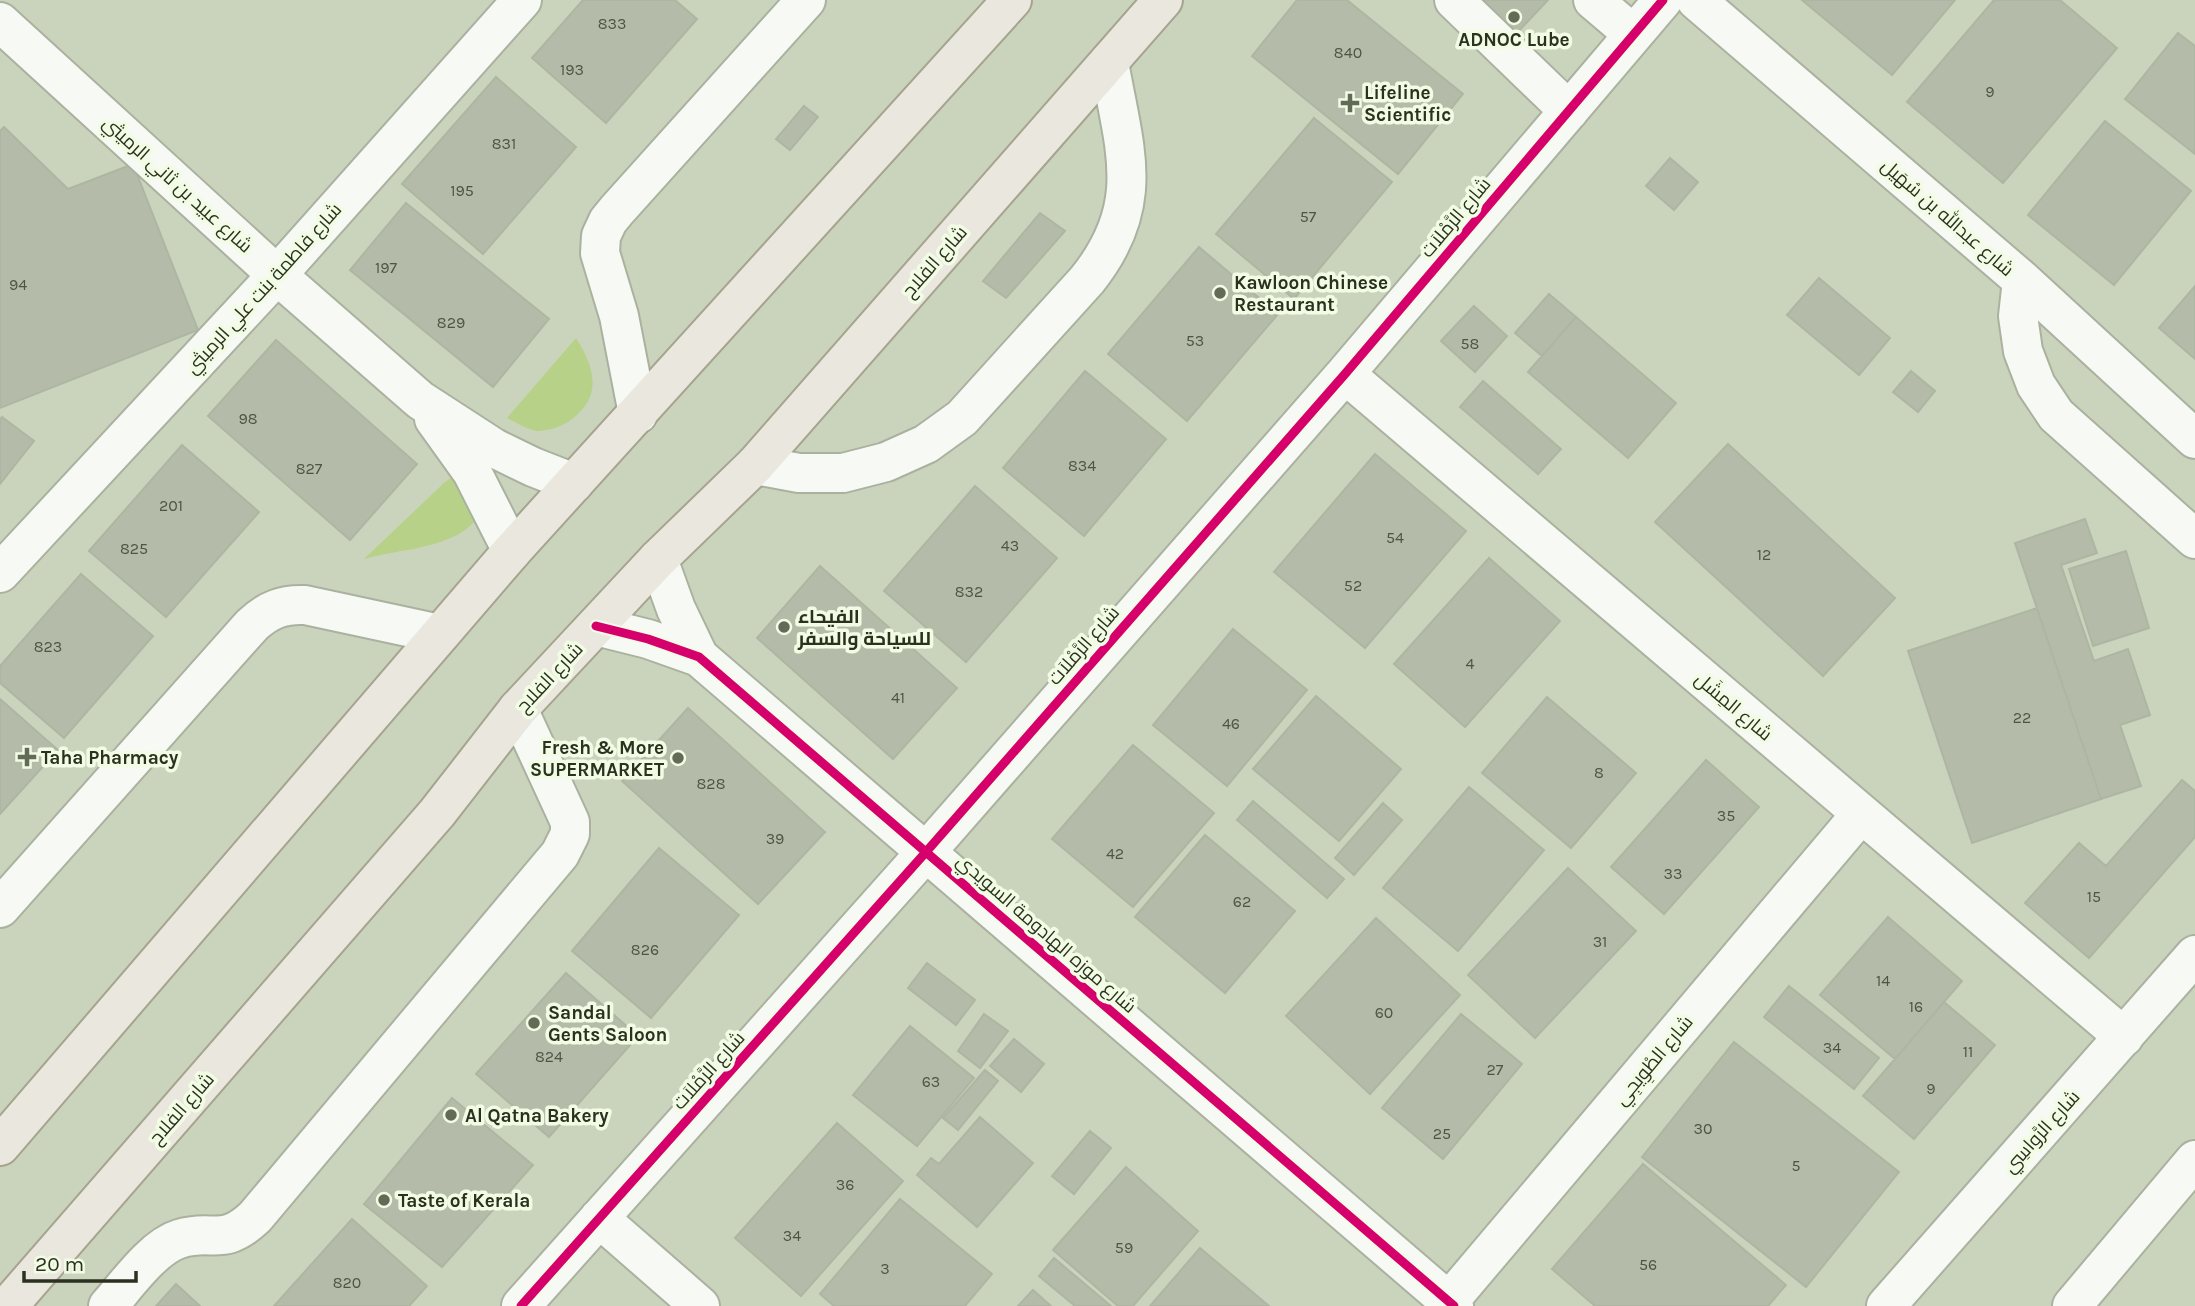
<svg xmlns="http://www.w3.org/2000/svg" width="2195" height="1306" viewBox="0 0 2195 1306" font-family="Karla,Cairo,sans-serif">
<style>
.green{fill:#b7d288}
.building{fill:#b4bca9;stroke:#adb6a2;stroke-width:2}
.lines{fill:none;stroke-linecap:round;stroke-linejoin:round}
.minor-casing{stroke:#aab29f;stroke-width:42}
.major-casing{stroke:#a6a38e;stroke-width:42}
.minor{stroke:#f7f9f5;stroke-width:38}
.major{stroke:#e9e7de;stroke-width:38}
.cycleway-casing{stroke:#f2fce5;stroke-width:13}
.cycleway{stroke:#d6006c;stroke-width:9}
.poi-dot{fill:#626b56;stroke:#f2fce5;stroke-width:2.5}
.labels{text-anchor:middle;stroke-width:7;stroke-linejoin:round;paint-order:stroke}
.number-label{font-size:16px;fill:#4e5643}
.poi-label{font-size:19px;font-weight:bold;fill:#2a321f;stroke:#f2fce5;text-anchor:start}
.street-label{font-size:19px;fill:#2a321f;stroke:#f2fce5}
</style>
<rect width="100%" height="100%" fill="#cad4bc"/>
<path class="green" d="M576,338C596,369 603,399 568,422C560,427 547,431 537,431C528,430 515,422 507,418Z
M466,467L492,504C482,514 471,527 459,534C429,550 396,550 364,559L445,482Z"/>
<path class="building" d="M583,0H675L697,19L606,123L532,58Z
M1297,0H1347L1463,94L1398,174L1252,56Z
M1478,0H1548L1515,35Z
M1802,0H1955L1892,75Z
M1994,0H2060L2117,48L2003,183L1907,102Z
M2178,33L2195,46V154L2125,99Z
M496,77L576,147L483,254L402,184Z
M804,106L818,117L790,150L776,139Z
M1314,118L1392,182L1294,299L1216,234Z
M2105,121L2191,191L2114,285L2028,215Z
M4,127L68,189L133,164L198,330L0,408V131Z
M1670,158L1698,182L1674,210L1646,186Z
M406,203L549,319L493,387L350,270Z
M1040,213L1065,231L1006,298L983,281Z
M1199,247L1278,314L1187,421L1108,354Z
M1819,278L1890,338L1859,375L1787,315Z
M2195,286V359L2159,328Z
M1549,294L1576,317L1542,356L1515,333Z
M1474,306L1507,336L1475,372L1441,341Z
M1576,317L1676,403L1628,458L1528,372Z
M276,340L417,464L350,540L208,416Z
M1085,371L1166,439L1084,536L1003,468Z
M1911,371L1935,391L1918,412L1893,392Z
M1483,381L1561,449L1538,474L1460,407Z
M2,417L34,441L0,484V420Z
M1728,444L1895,598L1823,676L1655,522Z
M182,445L259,512L166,617L89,551Z
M1375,454L1466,531L1365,648L1274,572Z
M975,486L1057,558L966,662L884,591Z
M2085,519L2097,553L2061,565L2094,661L2128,649L2150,715L2120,725L2141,786L2101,799L2015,543Z
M2126,551L2149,628L2093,646L2069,569Z
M1489,558L1560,621L1465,727L1394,664Z
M820,566L957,688L893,759L757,638Z
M81,574L153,636L64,738L0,683V666Z
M2037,608L2101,799L1972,843L1908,651Z
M1233,629L1307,690L1227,786L1153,725Z
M1316,696L1401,769L1339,841L1253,769Z
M1547,697L1636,773L1571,848L1482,773Z
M0,699L58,750L0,814Z
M688,708L825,832L758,904L622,781Z
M1133,745L1214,813L1133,907L1052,839Z
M1706,760L1759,807L1664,914L1611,867Z
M2182,780L2195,791V837L2089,958L2025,903L2079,843L2106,866Z
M1469,787L1544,850L1458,951L1383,888Z
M1253,801L1344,879L1327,898L1237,820Z
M1383,803L1402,820L1354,875L1335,858Z
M1205,835L1295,911L1225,993L1135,917Z
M659,848L739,915L651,1018L572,951Z
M1568,868L1636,931L1535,1038L1468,975Z
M1888,917L1962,981L1895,1059L1820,995Z
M1376,918L1460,995L1370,1094L1286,1016Z
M927,963L975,1000L956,1025L908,988Z
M566,973L638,1036L549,1137L476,1074Z
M1789,986L1879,1058L1854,1089L1764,1017Z
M1944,1002L1995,1045L1914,1139L1863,1096Z
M984,1014L1008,1031L980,1068L958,1051Z
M1461,1014L1522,1064L1443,1159L1382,1108Z
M910,1026L974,1078L917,1146L853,1095Z
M1014,1039L1044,1064L1021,1092L990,1066Z
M1734,1042L1899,1172L1806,1287L1642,1157Z
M985,1070L998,1081L958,1130L943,1118Z
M452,1098L533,1165L442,1267L364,1204Z
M980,1117L1033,1163L977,1227L917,1175L931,1158L939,1164Z
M837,1123L903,1181L801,1296L735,1238Z
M1090,1131L1111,1148L1074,1194L1052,1176Z
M1643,1164L1786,1285L1768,1306H1595L1552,1269Z
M1126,1167L1198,1231L1133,1306H1118L1053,1250Z
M900,1199L992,1274L965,1306H834L820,1294Z
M352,1219L427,1286L409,1306H274Z
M1200,1248L1269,1306H1150Z
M1054,1258L1111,1306H1075L1039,1276Z
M176,1284L200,1306H156Z
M1033,1290L1051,1306H1018Z"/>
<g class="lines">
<defs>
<path id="minor" d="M1454,0L1569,111
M1593,0L1633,34
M1696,0L2022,280L2195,439
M0,22L277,275L420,400L494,448L533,467L574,483
M2022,280L2018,316L2023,351L2036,385L2056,415L2195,539
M1345,374L2124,1037
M638,414L619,316L600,253L601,236L608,221L617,210L806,0
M434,419L472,472L512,551
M755,465L799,473H843L886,462L926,444L962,418L1087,280C1148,204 1124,149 1109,62
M658,559L676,609L699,657
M0,573L277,275L522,0
M596,626L648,639L699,657L1454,1306
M0,908L252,625C268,610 283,604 305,605L440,634
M599,1218L700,1306
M108,1306C126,1286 153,1247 179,1239C213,1228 222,1248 255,1217L560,854L570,834V822L518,709
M521,1306L926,852L1345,374L1663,0
M1445,1306L1861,814
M1886,1306L2195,955
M2072,1306L2195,1160"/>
<path id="major" d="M0,1146L512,551L1012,0
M8,1306L437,813L518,709L658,559L755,465L1163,0"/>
</defs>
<use href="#minor" class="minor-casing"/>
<use href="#major" class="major-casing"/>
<use href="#minor" class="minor"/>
<use href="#major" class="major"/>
<defs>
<path id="cycleway" d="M596,626L648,639L699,657L1454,1306
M521,1306L926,852L1345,374L1663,0"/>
</defs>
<use href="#cycleway" class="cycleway-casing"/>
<use href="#cycleway" class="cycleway"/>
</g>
<g class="poi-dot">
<circle cx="1514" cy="17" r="7"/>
<path d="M1346.5 92.5h7v7h7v7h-7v7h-7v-7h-7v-7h7z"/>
<circle cx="1220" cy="293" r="7"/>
<circle cx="784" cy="627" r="7"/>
<path d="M23.5 746.5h7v7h7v7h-7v7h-7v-7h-7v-7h7z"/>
<circle cx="678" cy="758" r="7"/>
<circle cx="534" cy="1023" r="7"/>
<circle cx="451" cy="1115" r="7"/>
<circle cx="384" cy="1200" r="7"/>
</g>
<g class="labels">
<g class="number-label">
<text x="612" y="29">833</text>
<text x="1348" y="58">840</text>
<text x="572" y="75">193</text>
<text x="1990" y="97">9</text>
<text x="504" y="149">831</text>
<text x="462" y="196">195</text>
<text x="1308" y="222">57</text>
<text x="386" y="273">197</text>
<text x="18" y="290">94</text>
<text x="451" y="328">829</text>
<text x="1195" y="346">53</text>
<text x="1470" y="349">58</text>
<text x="248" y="424">98</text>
<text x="1082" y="471">834</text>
<text x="309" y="474">827</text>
<text x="171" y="511">201</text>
<text x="1395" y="543">54</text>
<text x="1010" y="551">43</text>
<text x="134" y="554">825</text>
<text x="1764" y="560">12</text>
<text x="1353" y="591">52</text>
<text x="969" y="597">832</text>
<text x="48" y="652">823</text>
<text x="1470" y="669">4</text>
<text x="898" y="703">41</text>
<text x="2022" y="723">22</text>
<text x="1231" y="729">46</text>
<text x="1599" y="778">8</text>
<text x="711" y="789">828</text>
<text x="1726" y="821">35</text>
<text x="775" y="844">39</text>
<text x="1115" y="859">42</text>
<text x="1673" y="879">33</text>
<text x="2094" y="902">15</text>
<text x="1242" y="907">62</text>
<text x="1600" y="947">31</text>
<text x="645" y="955">826</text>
<text x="1883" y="986">14</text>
<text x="1916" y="1012">16</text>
<text x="1384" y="1018">60</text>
<text x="1832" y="1053">34</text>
<text x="1968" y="1057">11</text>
<text x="549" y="1062">824</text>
<text x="1495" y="1075">27</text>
<text x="931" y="1087">63</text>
<text x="1931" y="1094">9</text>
<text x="1703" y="1134">30</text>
<text x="1442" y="1139">25</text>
<text x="1796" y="1171">5</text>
<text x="845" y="1190">36</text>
<text x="792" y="1241">34</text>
<text x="1124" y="1253">59</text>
<text x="1648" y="1270">56</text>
<text x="885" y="1274">3</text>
<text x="347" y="1288">820</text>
</g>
<g class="poi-label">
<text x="1514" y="46" text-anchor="middle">ADNOC Lube</text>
<text x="1364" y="99">Lifeline<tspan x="1364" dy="22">Scientific</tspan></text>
<text x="1234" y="289">Kawloon Chinese<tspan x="1234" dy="22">Restaurant</tspan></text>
<text x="798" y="623">الفيحاء<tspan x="798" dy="22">للسياحة والسفر</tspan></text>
<text x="664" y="754" text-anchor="end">Fresh &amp; More<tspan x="664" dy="22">SUPERMARKET</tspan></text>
<text x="41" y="764">Taha Pharmacy</text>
<text x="548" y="1019">Sandal<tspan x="548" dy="22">Gents Saloon</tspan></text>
<text x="465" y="1122">Al Qatna Bakery</text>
<text x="398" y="1207">Taste of Kerala</text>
</g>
<g class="street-label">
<text transform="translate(178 184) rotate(42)" y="7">شارع عبيد بن ثاني الرميثي</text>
<text transform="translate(1455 217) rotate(-50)" y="7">شارع الرَّمْلاَت</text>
<text transform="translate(1948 217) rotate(41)" y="7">شارع عبدالله بن سُهَيل</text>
<text transform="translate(934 261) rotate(-49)" y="7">شارع الفلاح</text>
<text transform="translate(263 288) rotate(-48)" y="7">شارع فاطمة بنت علي الرميثي</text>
<text transform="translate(1083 645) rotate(-49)" y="7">شارع الرَّمْلاَت</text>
<text transform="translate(549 677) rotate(-47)" y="7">شارع الفلاح</text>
<text transform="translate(1734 706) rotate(40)" y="7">شارع المِشَل</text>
<text transform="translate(1047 933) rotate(41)" y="7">شارع موزه الهادومة السويدي</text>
<text transform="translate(1653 1060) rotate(-50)" y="7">شارع الطْوِيجِي</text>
<text transform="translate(708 1070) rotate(-48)" y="7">شارع الرَّمْلاَت</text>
<text transform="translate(181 1108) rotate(-49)" y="7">شارع الفلاح</text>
<text transform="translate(2041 1131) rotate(-48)" y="7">شارع الرَّواسِي</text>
</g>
</g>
<path d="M24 1271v10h112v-10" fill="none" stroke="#2a321f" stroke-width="3.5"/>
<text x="35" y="1271" font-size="21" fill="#2a321f" stroke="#f2fce5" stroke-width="5" paint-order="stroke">20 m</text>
</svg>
